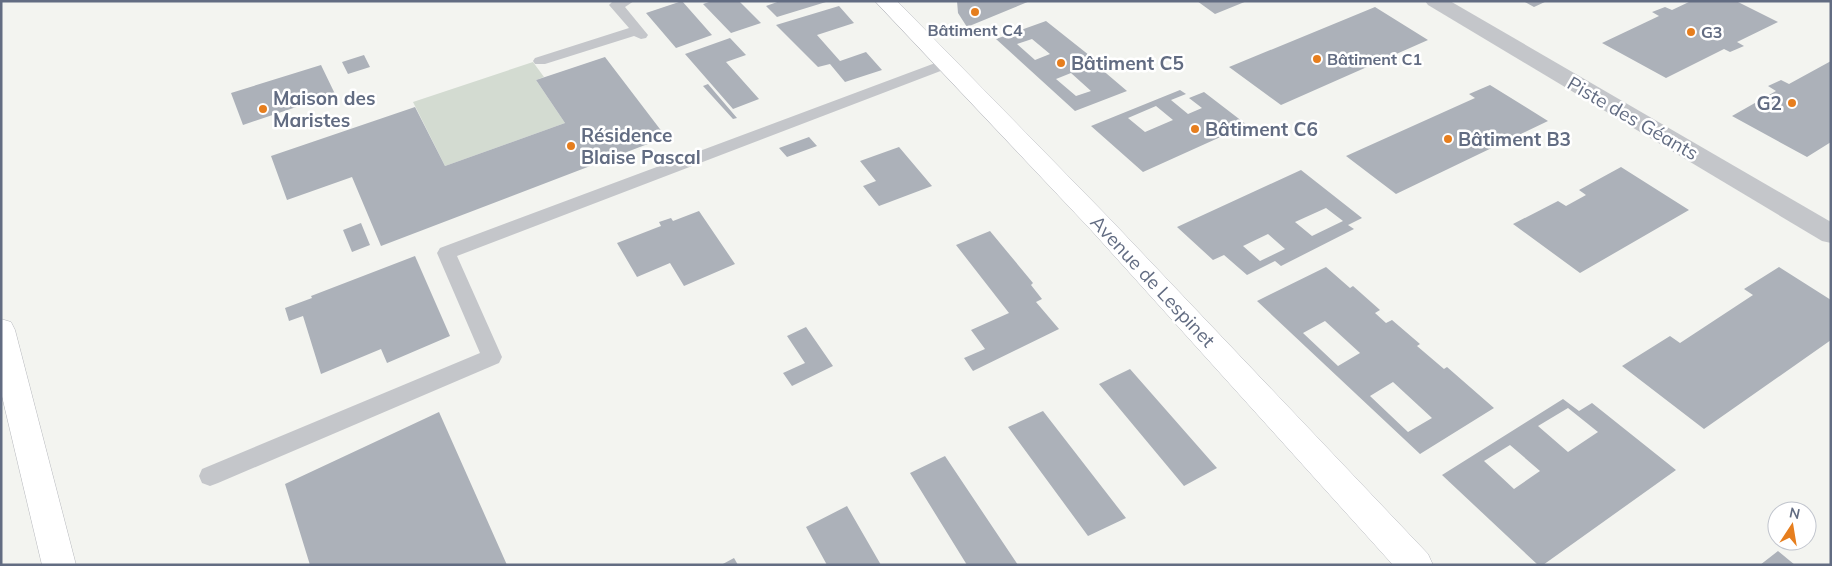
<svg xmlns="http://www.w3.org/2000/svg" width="1832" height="566" viewBox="0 0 1832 566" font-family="Mulish,sans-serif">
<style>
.green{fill:#d3dbd1}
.building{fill:#acb1b9;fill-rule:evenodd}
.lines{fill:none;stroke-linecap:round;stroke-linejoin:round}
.secondary-casing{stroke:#b8bac0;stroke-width:1}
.primary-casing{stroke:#b6b8bd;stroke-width:1}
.lane{fill:#c4c6ca;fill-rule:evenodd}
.street{fill:#c4c6ca;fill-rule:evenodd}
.secondary{fill:#fff;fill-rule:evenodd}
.primary{fill:#fff;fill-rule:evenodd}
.poi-dot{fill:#e67e1e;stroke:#fff;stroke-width:2}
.labels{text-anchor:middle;stroke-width:5;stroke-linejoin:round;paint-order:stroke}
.far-poi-label{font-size:16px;font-weight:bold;fill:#626c82;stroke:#fff;text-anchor:start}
.poi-label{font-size:19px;font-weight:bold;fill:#626c82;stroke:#fff;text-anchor:start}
.street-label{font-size:19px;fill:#626c82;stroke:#fff}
</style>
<rect width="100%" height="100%" fill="#f3f4f0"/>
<path class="green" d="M533,62L544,77L536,80L565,123L445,166L413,102Z"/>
<path class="building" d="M682,1L712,35L676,48L646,13Z
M712,1H739L761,23L731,33L703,4Z
M780,1H826V2L777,17L766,6Z
M957,1H1030L967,27L958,13Z
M1197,1H1247L1215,14Z
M1523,1H1547L1534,7Z
M1691,1H1736L1778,22L1737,42L1744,46L1730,52L1724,49L1666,78L1602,43L1659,16L1652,12L1665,7L1672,10Z
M839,6L854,23L817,35L840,61L866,52L882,70L845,82L830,64L818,67L776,25Z
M1375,7L1428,40L1281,105L1229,67Z
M1046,21L1104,67L1100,68L1127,91L1075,111L996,39ZM1032,39L1050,54L1035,60L1017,44ZM1071,73L1091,91L1076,96L1056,79Z
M730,38L746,55L726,62L759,99L733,109L685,54Z
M364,55L370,67L348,74L342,62Z
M605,57L666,137L381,246L352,177L287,200L271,156L415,107L445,166L565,123L536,80Z
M1831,61V142L1807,157L1732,116L1776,91L1768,86L1781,80L1789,84Z
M321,65L335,94L243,125L231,93Z
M708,84L737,118L733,119L703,86Z
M1490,85L1548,121L1396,194L1346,156L1475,98L1469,94Z
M1180,90L1186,94L1171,100L1188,114L1202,108L1189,98L1204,92L1247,125L1143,172L1091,126ZM1156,106L1173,120L1145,132L1128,118Z
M809,137L817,146L787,157L779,148Z
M899,147L932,186L879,206L863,186L876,181L860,161Z
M1621,167L1689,210L1580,273L1513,224L1558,201L1566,206L1586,195L1579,190Z
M1301,170L1362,218L1348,225L1354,229L1281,266L1275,261L1247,275L1224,255L1213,260L1177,227ZM1326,208L1343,221L1312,236L1295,222ZM1268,234L1285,249L1260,261L1243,246Z
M699,211L735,264L684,286L670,263L637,277L617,243L661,226L659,222L671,218L673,221Z
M361,223L370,245L352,252L343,230Z
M990,231L1033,283L1031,285L1042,299L1036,302L1059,329L973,371L964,358L985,349L971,330L1009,313L956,245Z
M415,256L450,336L387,363L381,349L321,374L303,316L289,321L285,308L312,298L311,296Z
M1326,267L1350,288L1353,286L1380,310L1375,313L1386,323L1392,320L1420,344L1417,346L1444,369L1447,367L1494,408L1420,454L1257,301ZM1325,321L1360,353L1338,366L1303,333ZM1393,382L1432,418L1408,432L1370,396Z
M1779,267L1831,300V340L1704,429L1622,366L1670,336L1680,343L1753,295L1744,289Z
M806,327L833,366L792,386L783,373L805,363L787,336Z
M1130,369L1217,468L1184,486L1099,384Z
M1563,399L1579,411L1592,403L1676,470L1543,565H1538L1442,475ZM1568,408L1598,432L1568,452L1538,426ZM1510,445L1540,471L1514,489L1484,461Z
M1043,411L1126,518L1088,536L1008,427Z
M439,412L507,565H310L285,484Z
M945,456L1018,565H967L910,473Z
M847,506L881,565H827L806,527Z
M1778,551L1795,565H1760Z
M734,558L738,565H721Z"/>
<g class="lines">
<defs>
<path id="secondary" d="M875,1H897L1109,218L1428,554L1433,565H1393L1091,230Z"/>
<path id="primary" d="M1,319L11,322L15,330L76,565H42L1,392Z"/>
</defs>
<use href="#secondary" class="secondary-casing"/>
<use href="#primary" class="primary-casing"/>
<path class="lane" d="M613,1H634L625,7L648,35L646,38L641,39L634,36L545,64H535L533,61L535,58L629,28L609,5Z
M946,59L951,61L954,64L951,67L457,256L502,357L499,363L218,483L210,486L202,483L199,476L202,469L480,353L437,253L440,248Z"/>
<path class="street" d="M1425,1H1450L1831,222V243L1822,241L1428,5Z"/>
<use href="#secondary" class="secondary"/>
<use href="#primary" class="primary"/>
</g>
<g class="poi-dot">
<circle cx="975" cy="12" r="5"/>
<circle cx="1691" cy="32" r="5"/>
<circle cx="1317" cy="59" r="5"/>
<circle cx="1061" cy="63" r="5"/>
<circle cx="1792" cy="103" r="5"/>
<circle cx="263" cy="109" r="5"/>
<circle cx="1195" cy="129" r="5"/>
<circle cx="1448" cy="139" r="5"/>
<circle cx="571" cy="146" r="5"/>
</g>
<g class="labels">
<g class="far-poi-label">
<text x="975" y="36" text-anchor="middle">Bâtiment C4</text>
<text x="1701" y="38">G3</text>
<text x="1327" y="65">Bâtiment C1</text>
</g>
<g class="poi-label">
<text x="1071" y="70">Bâtiment C5</text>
<text x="273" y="105">Maison des<tspan x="273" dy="22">Maristes</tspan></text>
<text x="1782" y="110" text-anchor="end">G2</text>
<text x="1205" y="136">Bâtiment C6</text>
<text x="581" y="142">Résidence<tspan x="581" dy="22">Blaise Pascal</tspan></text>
<text x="1458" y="146">Bâtiment B3</text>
</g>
<g class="street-label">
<text transform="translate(1633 118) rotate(30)" y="7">Piste des Géants</text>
<text transform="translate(1153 281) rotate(47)" y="7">Avenue de Lespinet</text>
</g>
</g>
<rect width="1832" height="566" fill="none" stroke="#626c82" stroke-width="5"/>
<g transform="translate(1792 526) rotate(12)"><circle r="24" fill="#ffffff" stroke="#c0c4cd"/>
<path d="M0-4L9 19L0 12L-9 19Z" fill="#e67e1e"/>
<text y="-8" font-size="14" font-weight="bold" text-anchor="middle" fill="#626c82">N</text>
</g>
</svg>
